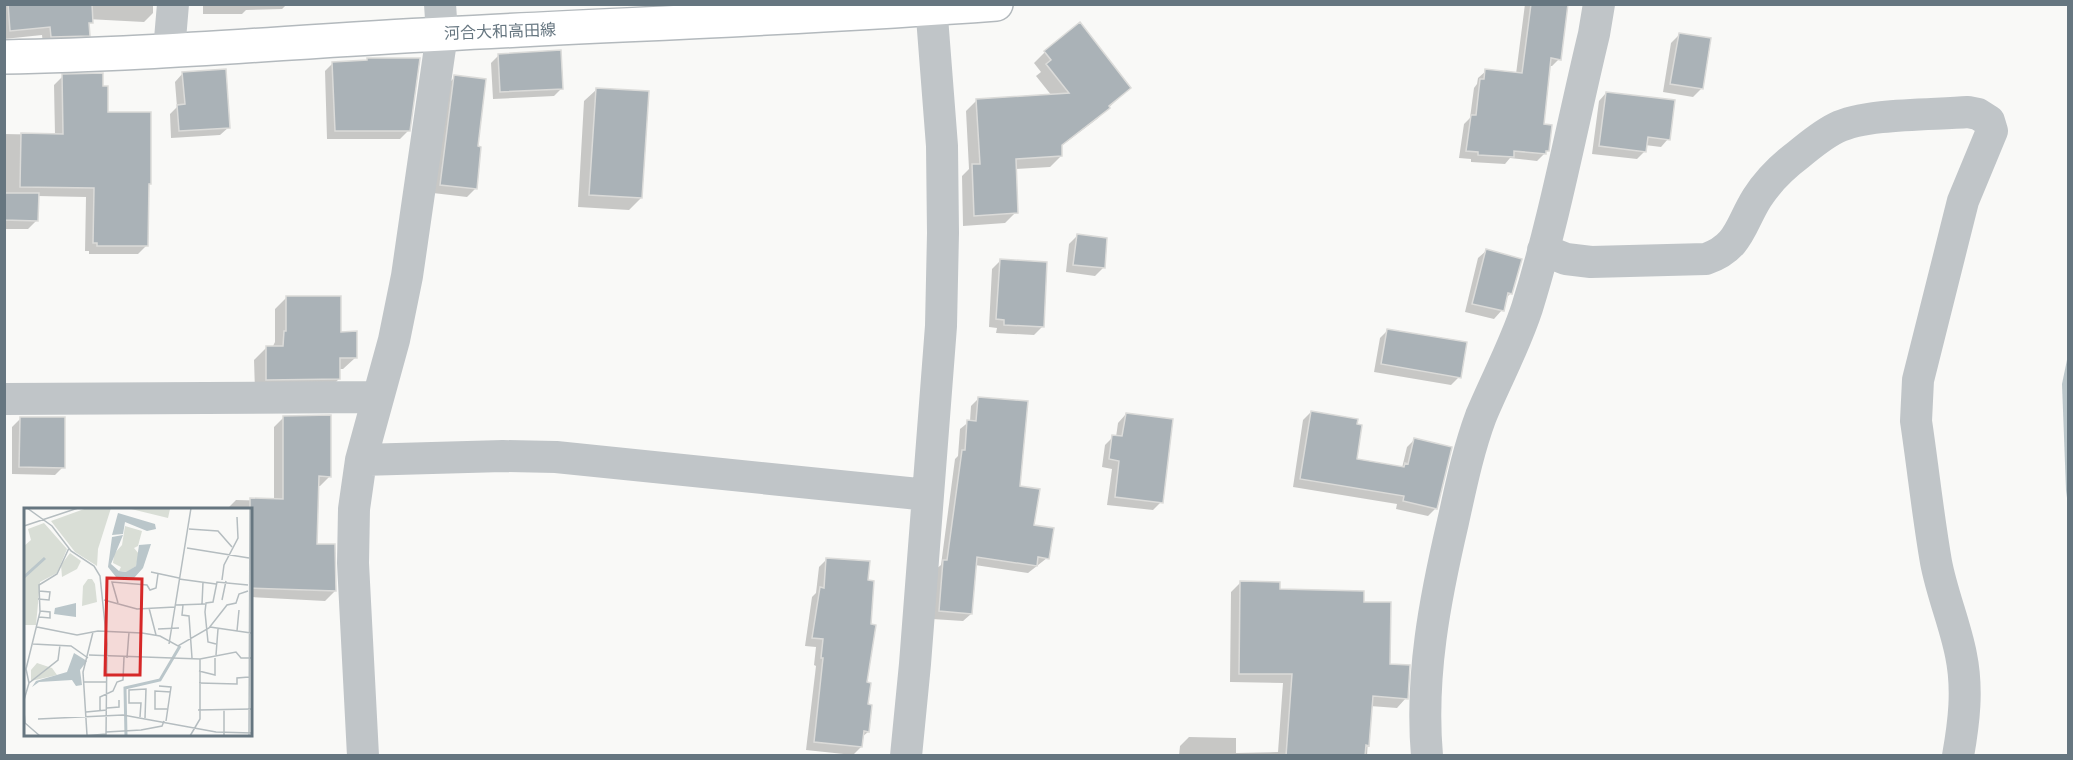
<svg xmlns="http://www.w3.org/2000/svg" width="2073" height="760" viewBox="0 0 2073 760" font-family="'Nunito Sans','Noto Sans JP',sans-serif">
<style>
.water{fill:#bac6ca}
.shadow{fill:#0003}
.building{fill:#aab2b7;stroke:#dbdbd9;stroke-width:1.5}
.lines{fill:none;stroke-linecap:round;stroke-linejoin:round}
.secondary-casing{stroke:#b3b9bd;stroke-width:36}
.minor{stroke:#c0c5c8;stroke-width:32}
.secondary{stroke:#fff;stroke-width:33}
.labels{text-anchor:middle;stroke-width:6;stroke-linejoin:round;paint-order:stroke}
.street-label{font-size:16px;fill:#667680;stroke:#fff}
.inset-river{fill:none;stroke:#bac6ca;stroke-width:3}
.inset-road{fill:none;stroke:#b5bdc0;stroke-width:1.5}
.view{fill:#d62828;fill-opacity:0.15;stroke:#d62828;stroke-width:3}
.inset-edge{fill:none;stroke:#667680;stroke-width:3}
</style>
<rect width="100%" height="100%" fill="#f9f9f7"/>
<path class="water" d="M2068,355V506L2066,490L2062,384Z"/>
<path class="shadow" d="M4,4H153V13L144,22L87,19L89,35L80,44L43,45L42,35L4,39Z
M203,4H287L282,9L246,10L242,14H203Z
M339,4H406L339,6Z
M669,4H732L670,11Z
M1525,4H1567L1559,59L1552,66H1549L1542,126L1548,150L1537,161L1510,158L1505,164L1471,162V159L1459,158L1464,124L1470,118L1474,88L1477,84L1478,78L1486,71L1516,74Z
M1679,35L1709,39L1701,89L1693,97L1663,92L1671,43Z
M1045,52L1129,88L1097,119L1060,147L1061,156L1050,167L1015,169L1016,212L1005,223L963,226L962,176L969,169L966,111L977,100L1052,96L1036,76L1041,72L1034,63Z
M499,55L562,88L554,96L493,99L491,63Z
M333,63L408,131L400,139H327L325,71Z
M183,73L229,127L220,135L171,138L170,114L177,107L175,82Z
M63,76L102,87L107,114L150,184L147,187L146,246L138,254H89V251H85L86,197L37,196V220L28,229H4V134L55,135L54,85Z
M455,77L476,148L475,189L467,197L433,193L447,85Z
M596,90L641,198L629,210L578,207L584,101Z
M1606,93L1668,139L1661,147L1645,145V151L1637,159L1592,154L1599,101Z
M1077,236L1103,268L1095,276L1066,272L1069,244Z
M1487,250L1511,293L1505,299L1502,310L1494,319L1465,312L1478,258Z
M1000,261L1042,327L1034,335L996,333L997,328L989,327L992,269Z
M286,298L340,333L355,358L343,369H338L339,379L327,390L255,391L254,360L266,348H272L275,342V309Z
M1388,330L1459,377L1451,385L1374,372L1380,338Z
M979,398L1018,487L1033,526L1047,558L1028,573L975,565L971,614L963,621L932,619L936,569L941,565L955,459L958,456L960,429L970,421L971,406Z
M1311,412L1355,425V460L1402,468L1407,447L1414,440L1436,508L1428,516L1396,509L1397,504L1293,487L1303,420Z
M1126,414L1161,502L1153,510L1107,505L1112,469L1102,467L1105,445L1113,437H1116L1118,423Z
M284,417L330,476L320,486H317L315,546L335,591L325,601L250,597V510H226L236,500L274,501V427Z
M21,418L63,467L55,475L12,474V427Z
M827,559L867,581L866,684L868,732L862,737L861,747L853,755L806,750L816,666L814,665L816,647L805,646L812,597L816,593L819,567Z
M1241,582L1362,603L1388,665L1406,698L1397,708L1370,706L1367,756H1179L1180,746L1189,737L1236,738V753L1278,752L1283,683L1230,682L1231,592Z"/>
<path class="building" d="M8,4H92L93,23H89L90,36L51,37L50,27L10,31Z
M1531,4H1568L1561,60L1551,58L1544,124L1552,125L1549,151H1546V154L1514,151V157L1478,155V152L1466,151L1471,115H1476L1480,79H1484L1485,69L1522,73Z
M1080,22L1131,88L1109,106L1110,108L1062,145V156L1016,159L1018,213L974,216L972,164H980L976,99L1069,93L1046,64L1051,60L1044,51Z
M1679,33L1711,38L1703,89L1670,84Z
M561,50L563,89L500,92L498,54Z
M367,58H420L410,131H335L332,62L367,60Z
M226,69L230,128L179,131L177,105L185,104L182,72Z
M103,73V86H108V112H151V184H149L148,246H97V243H93L94,188L20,187L21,133L63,134L62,74Z
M454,75L486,79L478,146L481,147L477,189L440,185Z
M596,88L649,91L642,198L589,195Z
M1606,92L1675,100L1670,140L1648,137L1646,152L1599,146Z
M4,193H39L38,221L4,220Z
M1077,234L1107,238L1105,268L1073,265Z
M1486,249L1522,259L1512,294L1508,293L1504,311L1472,304Z
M1000,259L1047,262L1044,327L1004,325V320L996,319Z
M286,296H341V332L357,331V358H340V379L266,380V346H283L284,331H286Z
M1387,329L1467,342L1461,378L1381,364Z
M978,397L1028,401L1020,486L1040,489L1034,525L1054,528L1049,559L1038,557L1037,566L977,557L972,614L939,611L943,560H947L962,450H965L967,420L976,421Z
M1311,411L1358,419L1357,424L1362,425L1357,459L1404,467L1405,463L1408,464L1414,438L1452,447L1437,509L1403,501L1404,496L1300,479Z
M1126,413L1173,419L1163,503L1115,497L1119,461L1109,459L1112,435L1122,436Z
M331,415V477L319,476L317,544H335L336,591L250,588V498L283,499V416Z
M20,417H65V468L19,467Z
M826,558L870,561L868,580L874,581L871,624L876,625L867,682L871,683L868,704L872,705L869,732L864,731L862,747L814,742L823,658H821L823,639L812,638L820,587L824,588Z
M1240,581L1280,582V589L1364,591V602H1391L1390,664L1410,665L1408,699L1373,696L1369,746L1366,745L1365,756H1286L1292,674H1239Z"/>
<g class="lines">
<defs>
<path id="secondary" d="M4,57C151,55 297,41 443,34C627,24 812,18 996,4"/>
</defs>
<use href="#secondary" class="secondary-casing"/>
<path class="minor" d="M169,51L173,4
M1543,250L1566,259L1591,262L1706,259C1740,247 1740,225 1757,198C1768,181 1782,167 1798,155C1810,145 1822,135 1836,128C1866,113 1932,115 1968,112L1978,114L1989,121L1992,131L1963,201L1918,380L1916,421C1923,468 1928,516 1936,562C1942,594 1955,624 1961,655C1968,689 1964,722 1958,756
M4,399L378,397
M361,460L503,456L556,457L928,495
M363,756L353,563L354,509L361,460L394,340L407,276L442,34L440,4
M906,756L915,664L941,326L943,233L942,146L931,4
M1427,756C1420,676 1435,599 1453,522C1461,486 1468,451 1481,416C1496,380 1515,345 1527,308C1555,218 1572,125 1594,34L1599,4"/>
<use href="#secondary" class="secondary"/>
</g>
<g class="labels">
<g class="street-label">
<text transform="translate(500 31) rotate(-2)" y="6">河合大和高田線</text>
</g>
</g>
<g transform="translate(24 508)">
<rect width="228" height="228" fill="#f9f9f7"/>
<path d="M63,0H87L74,41L73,58L51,44L27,13ZM103,0H146V1L144,10ZM20,15L43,41L33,65L16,74L12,117H0V38L7,32L4,21ZM101,18L118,23L114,38L110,40L115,46L112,58L103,64L95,63L97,59L89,55L90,46L98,37ZM46,45L57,53L53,61L38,69L37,57ZM64,71H68L71,76L73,94L58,98L59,78ZM13,155L28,160L33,167L7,173V162Z" fill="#d9ded6"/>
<path d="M94,5L131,16L132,21L123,23L101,14L99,26L88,27ZM99,27L87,56L95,63L102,64L112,58L115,37L127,36L119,60L110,70L92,69L84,59L88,29ZM52,95V109L30,106L31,100ZM50,145L63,153L56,162L58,177L52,178L48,172L15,174L8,179L12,173L43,164Z" fill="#bac6ca"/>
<path class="inset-river" d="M0,69L21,50M102,228L101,180L136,172L156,138"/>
<path class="inset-road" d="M3,0L28,18L47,43L70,58L76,68L83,136L82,228M0,18L54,0M165,21L194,23L208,39M163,40L225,50M127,64L155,70M155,71L192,76M198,72L200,57L214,30L213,9M14,91L25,92L26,84L15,83M80,92L113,101L151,99M198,92L202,73M94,95L88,74L123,77L126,82L132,80L134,66M178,96L179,74M152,97L181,96M159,97L158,107L165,108L168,150M125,100L132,127M15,109L26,110V104L16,103M13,119L53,127L74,123L118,125L136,128L154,138L185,120L203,97L212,95L215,86L224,83M186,119L227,125M134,121L155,120M213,123L215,102M9,136L47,138L64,150M145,136L167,0M192,136L184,134L181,104L182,95L189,94L193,74L224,77M65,147L176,151L212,144L217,150H228M192,147L194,121M103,150L105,124M175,163L191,167V150M60,174H83M5,175L34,152L36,137M175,175L213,176V170L225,169M135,178L147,179L142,213M0,192L5,175L2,161L16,104L15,77L33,66L45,40M83,200L95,199V192M143,201H131V183L147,184M76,202V189L89,183L93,174L99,172L100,149M174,202L228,201M0,203L1,215L16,228M62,204L83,202M116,209L117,195H105V182L122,181L121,210M14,211L99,207L192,224L228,225M82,224L117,222L138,218L140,213M63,227L59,164L69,124M60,228L82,226M166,228L176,211V151M200,228V202M225,228L226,0"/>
<path class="view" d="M83,70L118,71L116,167H81Z"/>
<rect width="228" height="228" class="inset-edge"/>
</g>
<rect width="2073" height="760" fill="none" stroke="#667680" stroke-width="12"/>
</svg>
